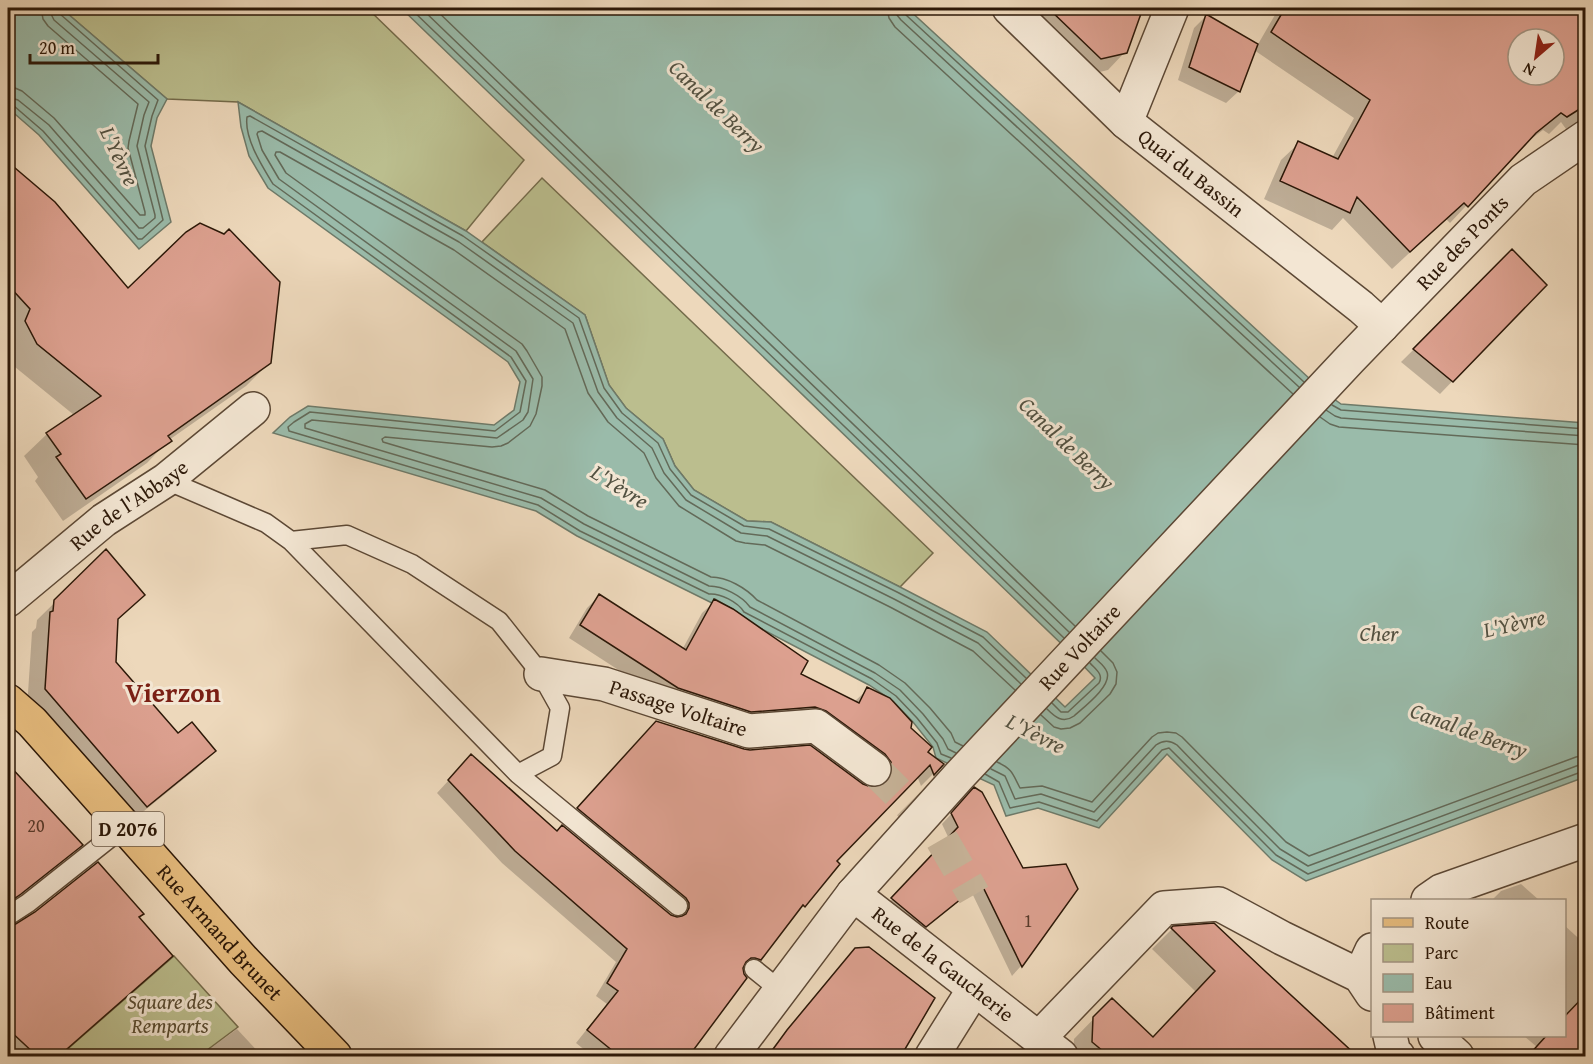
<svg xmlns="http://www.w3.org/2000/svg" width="1593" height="1064" viewBox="0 0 1593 1064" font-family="'Gentium Book Plus',serif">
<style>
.green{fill:#bbbe8e;stroke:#746b4b;stroke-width:1.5}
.water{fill:#9abbaa;stroke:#6e7a69;stroke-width:1.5}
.shadow{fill:#0003;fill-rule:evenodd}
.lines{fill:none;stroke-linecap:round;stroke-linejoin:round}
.shore{stroke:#636a59;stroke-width:1.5}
.building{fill:#dca08f;stroke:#2c1808;stroke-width:1.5;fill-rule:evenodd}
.street-tunnel{stroke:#c6b297;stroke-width:33;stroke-dasharray:33 16;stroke-linecap:butt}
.lane-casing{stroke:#5c4835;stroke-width:21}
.street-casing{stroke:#5c4835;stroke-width:36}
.primary-casing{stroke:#2c1808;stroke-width:36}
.lane{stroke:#f3e6d3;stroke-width:18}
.street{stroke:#f3e6d3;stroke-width:33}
.primary{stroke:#e6bc7e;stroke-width:33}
.labels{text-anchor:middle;stroke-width:6;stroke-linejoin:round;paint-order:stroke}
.number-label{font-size:18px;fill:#583a2a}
.shield{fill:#f3e6d3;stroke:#685645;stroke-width:1.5}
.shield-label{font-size:20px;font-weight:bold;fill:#2c1808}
.street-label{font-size:21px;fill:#2c1808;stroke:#f3e6d3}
.park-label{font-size:21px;font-style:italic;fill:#574a30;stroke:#f3e6d3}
.water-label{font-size:22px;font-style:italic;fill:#525141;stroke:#f3e6d3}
.district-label{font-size:27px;font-weight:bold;fill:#7a1f14;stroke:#f3e6d3}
</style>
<rect width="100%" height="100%" fill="#edd8bb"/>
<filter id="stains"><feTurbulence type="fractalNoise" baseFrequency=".00333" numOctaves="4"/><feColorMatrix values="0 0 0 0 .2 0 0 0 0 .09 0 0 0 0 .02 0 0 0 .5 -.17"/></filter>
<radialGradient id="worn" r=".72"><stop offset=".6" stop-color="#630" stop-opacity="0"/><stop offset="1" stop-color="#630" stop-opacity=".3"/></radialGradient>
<path class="green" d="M61,8H367L524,160L466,231L238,102L167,99Z
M542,178L933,553L900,587L771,522L747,521L694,490L675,466L663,439L626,408L609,385L585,315L482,242Z
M174,956L238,1027L199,1056H67L63,1053Z"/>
<path class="water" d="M8,8H61L167,99L157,118L151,146L171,222L139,249L39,135L8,108Z
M401,8H907L1323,391L1341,404L1585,423V777L1306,881L1272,860L1167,754L1099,828L1038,808L1006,816L994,785L936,758L933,747L913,722L893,701L869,685L735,615L737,612L715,599L712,603L577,536L536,511L273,433L290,417L308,406L494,425L514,410L520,382L508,362L268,188L249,156L241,127L238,102L466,231L585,315L609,385L626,408L663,439L675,466L694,490L747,521L771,522L900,587L987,632L1065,707L1095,678L1074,656Z"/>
<path class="shadow" d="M1012,8H1142L1125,52L1108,70L1083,76Z
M1279,8H1586V147L1571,136L1561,122L1549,134L1543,130L1522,146L1450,223L1446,219L1392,269L1343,218L1332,230L1264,199L1281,160L1299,143L1332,158L1354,118L1254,50L1239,91L1226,103L1178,80L1194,28L1206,16L1257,46ZM1518,39H1554V75H1518Z
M8,164L54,203L128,290L269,363L246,386L169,440L147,463L63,521L35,481L38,477L24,456L47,434L74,415L15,367L8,352Z
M1512,252L1545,285L1440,394L1401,362Z
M106,552L143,595L117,621L115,662L178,735L214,751L196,769L128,824L27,708L32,632L36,628L37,620Z
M599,596L682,650L702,613L715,601L799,675L855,701L868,689L910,729L925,752L942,765L921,786L917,776L836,858L759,959L746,971L742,970L745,978L688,1056H592L576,1043L607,1004L596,996L616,962L502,863L437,793L459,769L557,833L670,916L677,919V915L673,910L566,822L644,735L862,785L871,789L879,788L881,784L879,774L814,723L738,724L665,700L569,638L587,608Z
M8,772L81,845L66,859L8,906Z
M965,799L1022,869L1077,889L1021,966L1012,976L971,891L915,936L883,909L949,839L942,824Z
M1521,884L1539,900H1492L1501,891Z
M137,918L156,970L58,1056H8V929L15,927Z
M1214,925L1354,1056H1073L1074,1039L1112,1000L1153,1038L1196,992L1152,949L1173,928Z
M1564,925L1586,945V1056H1528L1537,1047L1524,1036H1564Z
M856,949L933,999L899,1056H766L842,963Z
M237,1029L262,1056H200Z"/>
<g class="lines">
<path class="shore" d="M410,8L1064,638
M421,8L1069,632
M434,8L1075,626
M887,8L889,18L895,27L1293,394
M896,8L897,15L901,20L1299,387
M904,8L906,15L1304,382
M8,88H15L22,91L54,118L140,215H145V212L128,148L129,141L138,104L48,26L43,19L41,8
M8,97L18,100L49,125L139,228H143L155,218V215L137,146L144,115L149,102L54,20L51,14L50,8
M8,104L14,106L43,131L138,239H142L163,220L145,146L152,116L158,100L60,14L57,8
M1332,405L1341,410L1586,429
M1326,410L1335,416L1341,418L1586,436
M1320,417L1330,424L1339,427L1586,445
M1052,703L1061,712H1068L1099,683C1104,674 1095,669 1090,663
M1047,709C1055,717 1063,724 1074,716C1084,707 1112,686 1107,672C1105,666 1099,662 1095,658
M1041,715L1054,727L1061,729L1070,728L1080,723L1110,694L1116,684L1117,672L1113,663L1101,651
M963,746L955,742L951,733L930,708L905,683L879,665L757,600C746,588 727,577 711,577L588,516L545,490L383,442L382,439L385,437L492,447L501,446L508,443L530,426L536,414L542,386V377L527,351L522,344L286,173L275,155L276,152H280L454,250L565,329L588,393L608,422L644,453L656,478L679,506L736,541L745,543L765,545L890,607L973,651L1015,690
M956,753L948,749L943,739L923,714L900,690L875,673L750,607C742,596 723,586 709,586L584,524L541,498L305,428V424L312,420L497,438L523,420L528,412L533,379L516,351L279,179L262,150L257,134L258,132L262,131L459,242L573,323L598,392L617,418L652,448L664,473L686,500L741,533L767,536L894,599L978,643L1021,684
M951,758L941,754L937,743L917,718L896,696L872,679L744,612C738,602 720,593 709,594L580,531L538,505L289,431L288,427L294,422L310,412L495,431L520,412L526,381L511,357L273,184C262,166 244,138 247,117L250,116L463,236L579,318L604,388L622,413L658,443L670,469L691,495L744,526L769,529L897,592L983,637L1026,678
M997,762C1013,769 1013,775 1020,788L1042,786L1092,802L1152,737L1158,733L1167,732L1176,733L1182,737L1286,842L1309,856L1576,757L1586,755
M991,769L1005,776L1015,799L1041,794L1094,812L1156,745C1163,740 1170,740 1177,745L1207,776L1280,849L1308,866L1579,765L1586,764
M985,774L999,782L1010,808L1039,802L1097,821L1162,750L1169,748L1276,855L1308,874L1581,772H1586"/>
</g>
<path class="building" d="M1048,8H1143L1127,53L1101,59Z
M1285,8H1586V105L1567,117L1561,113L1536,133L1468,207L1464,203L1410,252L1357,197L1350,213L1280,181L1298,141L1338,159L1370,100L1271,32ZM1518,39H1554V75H1518Z
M1206,14L1258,44L1240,92L1189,67Z
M8,162L55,202L128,288L186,232L200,223L224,234L229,229L280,282L271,363L168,436L172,441L86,499L56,457L61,454L46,433L101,396L37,344L25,321L30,309L8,285Z
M1512,249L1547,285L1453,382L1413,349Z
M106,549L145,595L118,619L116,662L178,733L192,722L216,751L147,807L45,689L50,612L53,611L54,600Z
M599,594L686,650L714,599L733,609L808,661L801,674L859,703L867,687L890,698L912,722L911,728L932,747L928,752L944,764L934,775L930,765L837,861L840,864L805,907L803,905L761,960L755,958H751L746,962L743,968L744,974L747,978L689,1056H619L587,1030L618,991L607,983L627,949L515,851L448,780L471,754L557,831L562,825L671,915L677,917L682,916L686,914L689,908V903L686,898L577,808L656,721L744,749L750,750L810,745L863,784L871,787L881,786L889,781L892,772L891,762L885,754L826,711L815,707L751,712L678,688L580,625Z
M8,764L83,845L21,894L8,903Z
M974,787L982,792L1023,868L1066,864L1078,889L1022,967L981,883L926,927L891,898L958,827L951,813Z
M98,862L144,914L139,917L173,956L59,1056H37L8,1029V927L14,925L35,912Z
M1214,923L1266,972L1357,1056H1109L1092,1042L1093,1017L1112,998L1153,1037L1215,971L1171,928L1173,926Z
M869,947L935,998L901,1056H768L787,1030L855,948Z
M1586,994V1056H1528L1547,1035H1564V1017Z"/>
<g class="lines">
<path class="street-tunnel" d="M874,769L938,833L974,895"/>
<defs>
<path id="lane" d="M166,480L266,523L291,541L518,774L678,906
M291,541L347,535L412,564L499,621L541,674L560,708L552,756L518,774
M8,916L28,903L125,826
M754,969L780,990"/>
<g id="street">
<path id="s1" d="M1009,8L1126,122L1361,307L1382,326"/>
<path d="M1126,122L1172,8"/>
<path id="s2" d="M8,600L104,520L166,480L253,409"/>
<path id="s3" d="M541,674L604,684L749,731L816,726L874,769"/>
<path id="s4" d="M853,894L1061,1056"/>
<path d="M1428,900L1441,891L1586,840"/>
<path d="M1360,976L1372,950"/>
<path d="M1390,1036L1394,1053L1398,1056"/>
<path d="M1435,1036L1457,1056"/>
<path d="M1039,1038L1164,908L1219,904L1282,938L1360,976L1372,994"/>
<path id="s5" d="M731,1056L853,894L959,776L1350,359L1523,180L1586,137"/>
<path d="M932,1056L974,989"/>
</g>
<g id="primary">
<path id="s6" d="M8,701L32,722L244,961L335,1056"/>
</g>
</defs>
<use href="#lane" class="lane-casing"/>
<use href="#street" class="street-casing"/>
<use href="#primary" class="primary-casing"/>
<use href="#lane" class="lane"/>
<use href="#street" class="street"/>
<use href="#primary" class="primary"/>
</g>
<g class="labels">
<g class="number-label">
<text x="36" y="832">20</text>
<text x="1028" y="927">1</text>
</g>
<rect class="shield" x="92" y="812" width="72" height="34" rx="4.5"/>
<g class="shield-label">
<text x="128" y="836">D 2076</text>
</g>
<g class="street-label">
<text dy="7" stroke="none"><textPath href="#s1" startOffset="246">Quai du Bassin</textPath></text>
<text dy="7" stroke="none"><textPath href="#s5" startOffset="1095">Rue des Ponts</textPath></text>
<text dy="7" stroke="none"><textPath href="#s2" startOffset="154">Rue de l'Abbaye</textPath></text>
<text dy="7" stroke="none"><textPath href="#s5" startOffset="538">Rue Voltaire</textPath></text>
<text dy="7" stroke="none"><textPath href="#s3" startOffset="142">Passage Voltaire</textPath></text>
<text dy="7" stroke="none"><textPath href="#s6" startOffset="314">Rue Armand Brunet</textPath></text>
<text dy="7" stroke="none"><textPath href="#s4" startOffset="114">Rue de la Gaucherie</textPath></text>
</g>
<g class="park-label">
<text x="170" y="1009">Square des<tspan x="170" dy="24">Remparts</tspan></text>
</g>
<g class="water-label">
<text transform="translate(717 106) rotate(44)" y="8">Canal de Berry</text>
<text transform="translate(120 156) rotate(65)" y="8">L'Yèvre</text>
<text transform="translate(1067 443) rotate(44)" y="8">Canal de Berry</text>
<text transform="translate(620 486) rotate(32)" y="8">L'Yèvre</text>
<text transform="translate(1514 623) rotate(-13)" y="8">L'Yèvre</text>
<text x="1379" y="641">Cher</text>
<text transform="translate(1469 730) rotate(20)" y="8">Canal de Berry</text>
<text transform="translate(1036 733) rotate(27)" y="8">L'Yèvre</text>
</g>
<g class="district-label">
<text x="173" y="702">Vierzon</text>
</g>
</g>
<rect width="1593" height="1064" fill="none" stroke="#edd8bb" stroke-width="30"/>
<rect x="9" y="9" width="1575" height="1046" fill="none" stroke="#2c1808" stroke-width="3"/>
<rect x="15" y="15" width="1563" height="1034" fill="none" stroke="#2c1808" stroke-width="1.5"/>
<rect x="1371" y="899" width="195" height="138" fill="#f3e6d3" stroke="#a39482" stroke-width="1.5"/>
<rect x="1383" y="918" width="30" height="9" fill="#e6bc7e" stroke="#a39482" stroke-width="1.5"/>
<text x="1425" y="929" font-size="18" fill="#2c1808">Route</text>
<rect x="1383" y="944" width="30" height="18" fill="#bbbe8e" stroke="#a39482" stroke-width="1.5"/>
<text x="1425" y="959" font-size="18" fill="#2c1808">Parc</text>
<rect x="1383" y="974" width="30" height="18" fill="#9abbaa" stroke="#a39482" stroke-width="1.5"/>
<text x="1425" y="989" font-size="18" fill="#2c1808">Eau</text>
<rect x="1383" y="1004" width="30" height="18" fill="#dca08f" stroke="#a39482" stroke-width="1.5"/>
<text x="1425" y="1019" font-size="18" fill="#2c1808">Bâtiment</text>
<g transform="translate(1536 57) rotate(209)"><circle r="28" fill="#f3e6d3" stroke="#a39482" stroke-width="1.5"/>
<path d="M0-4.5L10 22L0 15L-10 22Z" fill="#8f2418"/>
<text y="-9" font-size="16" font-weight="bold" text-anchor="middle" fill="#2c1808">N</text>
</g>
<path d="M30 54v9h128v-9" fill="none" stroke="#2c1808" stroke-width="3"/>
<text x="39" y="54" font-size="18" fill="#2c1808" stroke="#f3e6d3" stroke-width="4.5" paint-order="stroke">20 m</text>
<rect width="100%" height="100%" filter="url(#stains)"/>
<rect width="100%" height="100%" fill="url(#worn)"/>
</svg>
